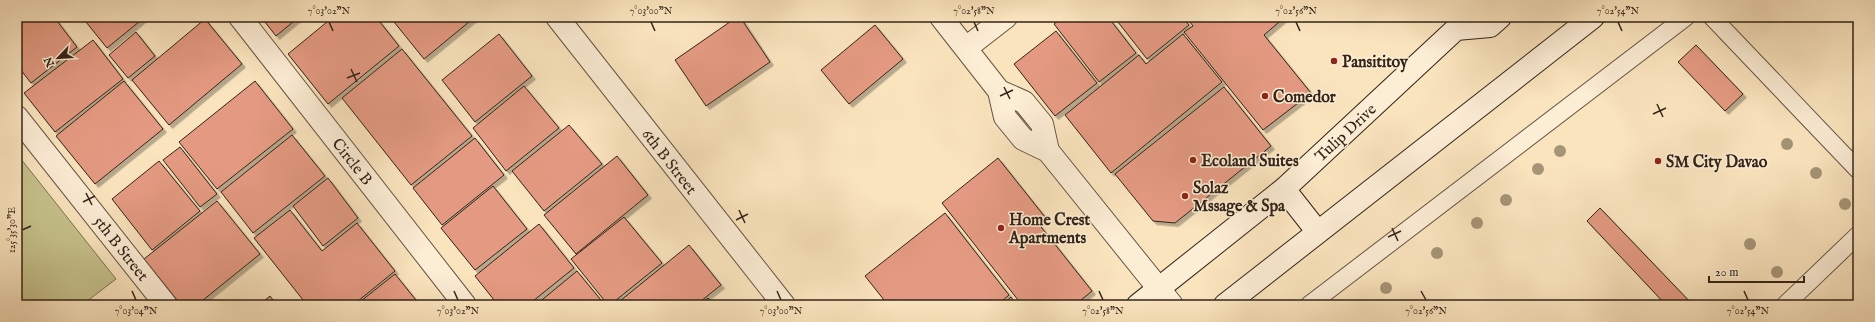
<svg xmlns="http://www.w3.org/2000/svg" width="1875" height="322" viewBox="0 0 1875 322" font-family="'IM FELL English',serif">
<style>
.green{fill:#c6c28c;stroke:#7c7352}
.building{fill:#e49a82;stroke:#332418;filter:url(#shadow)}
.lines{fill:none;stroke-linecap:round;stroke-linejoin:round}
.lane-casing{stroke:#655442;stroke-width:19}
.street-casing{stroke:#655442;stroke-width:24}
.secondary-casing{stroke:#332418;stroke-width:24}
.lane{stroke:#fcedd5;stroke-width:17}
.street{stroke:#fcedd5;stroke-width:22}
.secondary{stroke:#fcedd5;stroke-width:22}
.tree{fill:#a59476}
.ticks{fill:none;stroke:#332418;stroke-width:1.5}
.poi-dot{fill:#8f2418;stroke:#fcedd5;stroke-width:1.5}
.labels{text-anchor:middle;stroke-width:3;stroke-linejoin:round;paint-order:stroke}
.poi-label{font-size:16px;font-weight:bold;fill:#332418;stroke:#fcedd5;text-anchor:start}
.street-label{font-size:16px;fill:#332418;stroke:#fcedd5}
.neatline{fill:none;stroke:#332418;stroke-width:1.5}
.ticks-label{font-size:10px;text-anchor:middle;fill:#332418}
</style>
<defs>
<filter id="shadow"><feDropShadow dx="3.5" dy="3.5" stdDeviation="0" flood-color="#0004"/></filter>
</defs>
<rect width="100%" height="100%" fill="#fae4be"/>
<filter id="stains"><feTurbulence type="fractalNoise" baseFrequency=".005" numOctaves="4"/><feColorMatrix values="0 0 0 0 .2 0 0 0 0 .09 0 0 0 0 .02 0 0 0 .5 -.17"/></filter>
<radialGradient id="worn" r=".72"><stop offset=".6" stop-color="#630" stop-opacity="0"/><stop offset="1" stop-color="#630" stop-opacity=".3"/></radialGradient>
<path class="green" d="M17,154L116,279L82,305H17Z"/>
<path class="building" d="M28,17H54L77,47L31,83L17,65V25Z
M82,17H145L107,48Z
M261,17H299L276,36Z
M333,17H376L399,46L328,104L288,54Z
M390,17H475L424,59Z
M737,17H740L770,62L706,106L675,60Z
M1063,17H1108L1136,53L1099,82L1054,24Z
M1114,17H1182L1189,25L1147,59Z
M1186,17H1285L1264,35L1311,93L1263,130L1184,32L1193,26Z
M205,19L242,64L169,125L132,80Z
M875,25L903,59L849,104L821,70Z
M1056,31L1097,83L1055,116L1014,64Z
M136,32L155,56L128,78L109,55Z
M499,34L532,76L475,122L442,80Z
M1183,34L1222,82L1111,173L1065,115L1139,55L1146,64Z
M93,40L123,79L55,132L24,93Z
M1696,45L1743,94L1725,111L1678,62Z
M402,49L472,136L411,185L342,98Z
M124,81L163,129L95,184L56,136Z
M255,81L293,129L217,189L179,142Z
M524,86L559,128L506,171L473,128Z
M1224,87L1271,146L1175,223L1153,221L1115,174Z
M569,125L602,164L544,211L512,171Z
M292,135L325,176L253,233L221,192Z
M475,138L504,175L442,225L413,188Z
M180,147L217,194L200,207L163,160Z
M617,156L648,195L576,254L544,215Z
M998,158L1045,217L1038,223L1092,291L1075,305H1022L942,203Z
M159,161L200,211L152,250L112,199Z
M328,178L358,218L323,246L293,206Z
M493,186L527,229L475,270L441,228Z
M217,201L260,254L197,305H181L144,259Z
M1600,208L1693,305H1666L1587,221Z
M290,210L322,251L357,223L395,271L353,305H307L254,238Z
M945,213L1009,295L997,305H888L865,276Z
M624,217L662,263L610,305H608L571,259Z
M539,224L574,268L528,305H498L475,276Z
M689,245L721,285L696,305H615Z
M577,271L605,305H538L537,304Z
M395,274L420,305H356Z
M270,296L277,305H259Z
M1011,297L1017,305H1002Z
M708,298L714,305H698Z"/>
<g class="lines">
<defs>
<path id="lane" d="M1712,17L1858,170
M1309,305L1686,17
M1785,305L1858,235"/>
<path id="street" d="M240,17L465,305
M557,17L784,305
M941,17L999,91L1005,117L1023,139L1048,151L1172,305
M966,48L1006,17
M999,91L1024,102L1042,124L1048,151
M17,117L166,305"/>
<path id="secondary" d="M1284,189L1317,231
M1138,305L1284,189L1456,29L1490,26L1500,17
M1225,305L1593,17"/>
</defs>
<use href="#lane" class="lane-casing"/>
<use href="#street" class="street-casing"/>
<use href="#secondary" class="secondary-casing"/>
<use href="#lane" class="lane"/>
<use href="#street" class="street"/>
<use href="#secondary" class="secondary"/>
</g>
<g class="tree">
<circle cx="1787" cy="144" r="6"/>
<circle cx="1560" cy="151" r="6"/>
<circle cx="1538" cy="169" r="6"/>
<circle cx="1816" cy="173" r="6"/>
<circle cx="1506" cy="200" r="6"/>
<circle cx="1845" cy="204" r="6"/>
<circle cx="1477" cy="223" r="6"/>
<circle cx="1750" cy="244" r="6"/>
<circle cx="1437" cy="253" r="6"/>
<circle cx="1777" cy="272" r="6"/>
<circle cx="1386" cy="288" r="6"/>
</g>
<path class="ticks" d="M329,22L333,31M651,22L655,31M974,22L978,31M1296,22L1300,31M1618,22L1622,31M351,69L357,82M347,78L360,73M1004,87L1010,99M1000,96L1013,90M1657,104L1663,117M1653,114L1666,108M86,193L92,205M83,202L95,196M739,210L745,223M736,220L748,214M1392,228L1398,241M22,230L31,226M1388,237L1401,231M132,291L136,300M454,291L458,300M777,291L781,300M1099,291L1103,300M1421,291L1426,300M1744,291L1748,300"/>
<g class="poi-dot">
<circle cx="1334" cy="61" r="4"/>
<circle cx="1265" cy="96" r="4"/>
<circle cx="1193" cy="160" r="4"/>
<circle cx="1658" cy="161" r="4"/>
<circle cx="1185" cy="196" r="4"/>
<circle cx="1001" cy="228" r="4"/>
</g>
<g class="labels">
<g class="poi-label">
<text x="1342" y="67">Pansititoy</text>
<text x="1273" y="102">Comedor</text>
<text x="1201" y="166">Ecoland Suites</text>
<text x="1666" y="167">SM City Davao</text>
<text x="1193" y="193">Solaz<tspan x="1193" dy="18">Mssage &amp; Spa</tspan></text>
<text x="1009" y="225">Home Crest<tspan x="1009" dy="18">Apartments</tspan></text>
</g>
<g class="street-label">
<text transform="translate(1345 132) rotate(-43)" y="6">Tulip Drive</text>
<text transform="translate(353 161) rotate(52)" y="6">Circle B</text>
<text transform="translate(670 161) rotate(52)" y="6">6th B Street</text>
<text transform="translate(122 248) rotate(52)" y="6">5th B Street</text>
</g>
</g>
<rect width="1875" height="322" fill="none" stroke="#fae4be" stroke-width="44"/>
<g transform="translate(58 58) rotate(245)" stroke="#fcedd5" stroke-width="3" paint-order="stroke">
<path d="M0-3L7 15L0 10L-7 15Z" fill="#332418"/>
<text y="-6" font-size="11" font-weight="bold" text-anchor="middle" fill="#332418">N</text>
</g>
<path d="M1709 276v6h95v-6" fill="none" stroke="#332418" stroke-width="2"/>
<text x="1715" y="276" font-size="12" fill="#332418" stroke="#fcedd5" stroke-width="3" paint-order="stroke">20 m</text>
<rect x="22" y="22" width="1831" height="278" class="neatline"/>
<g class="ticks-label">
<text x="329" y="14">7°03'02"N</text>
<text x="651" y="14">7°03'00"N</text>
<text x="974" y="14">7°02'58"N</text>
<text x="1296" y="14">7°02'56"N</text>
<text x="1618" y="14">7°02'54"N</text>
<text transform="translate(11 230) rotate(-90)" y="4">125°35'30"E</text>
<text x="136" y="314">7°03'04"N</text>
<text x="458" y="314">7°03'02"N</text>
<text x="781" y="314">7°03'00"N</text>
<text x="1103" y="314">7°02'58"N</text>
<text x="1426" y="314">7°02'56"N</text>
<text x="1748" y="314">7°02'54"N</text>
</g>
<rect width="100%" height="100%" filter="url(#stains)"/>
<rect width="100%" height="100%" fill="url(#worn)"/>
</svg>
